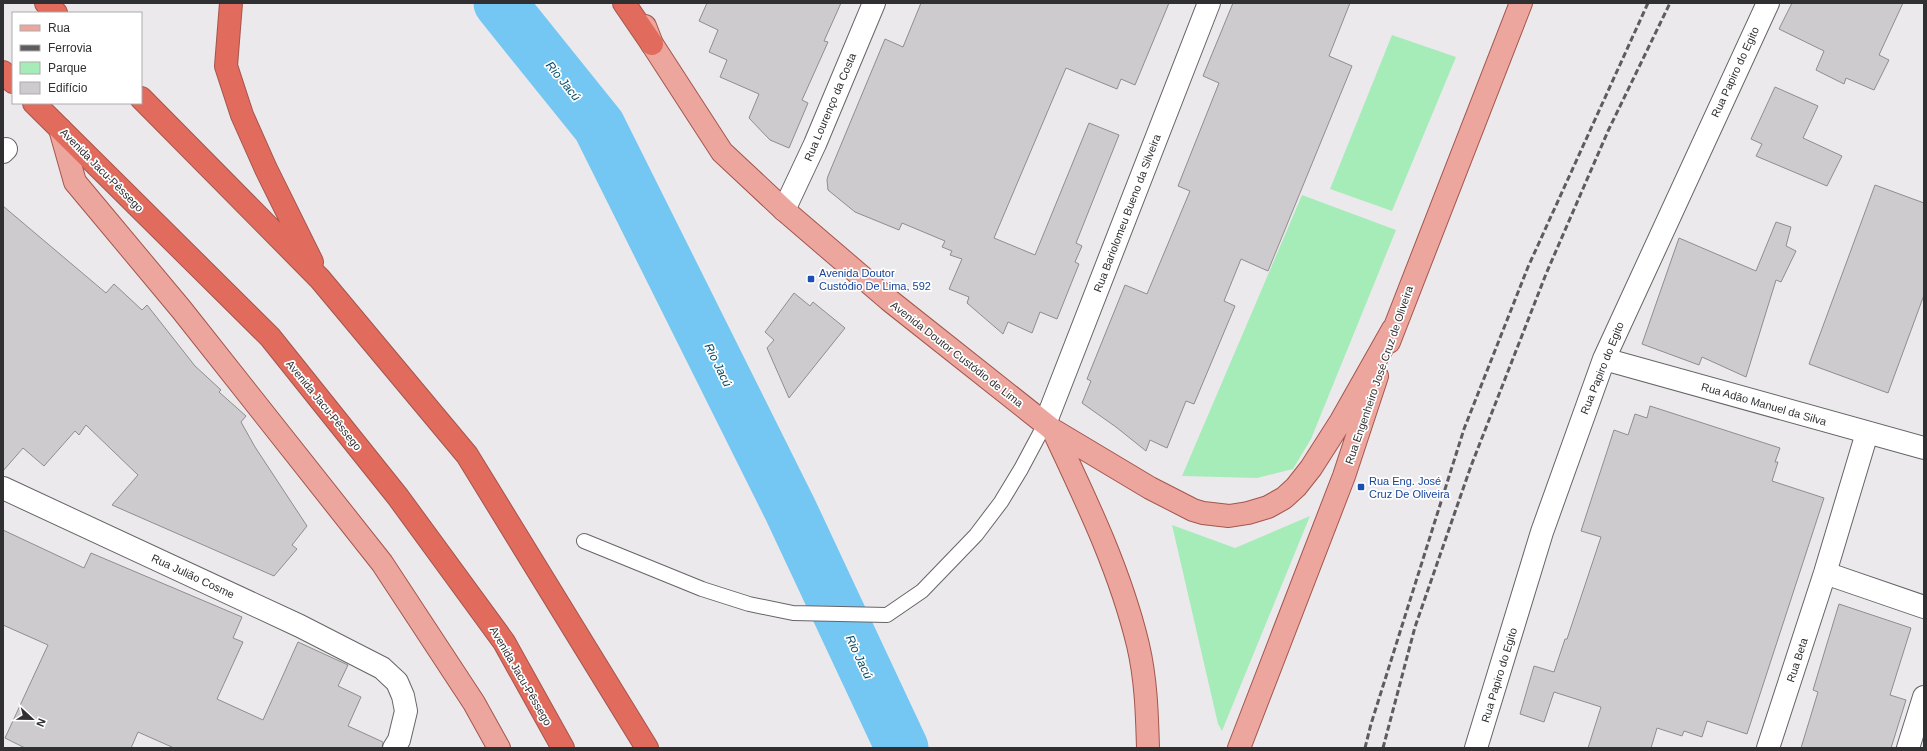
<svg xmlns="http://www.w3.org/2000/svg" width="1927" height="751" viewBox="0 0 1927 751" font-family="Arial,sans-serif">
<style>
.green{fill:#a6ecb9}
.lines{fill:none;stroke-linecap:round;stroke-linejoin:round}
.river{stroke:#74c7f2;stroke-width:53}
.building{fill:#cecbcf;stroke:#8f8d90}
.lane-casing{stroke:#666467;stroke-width:16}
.street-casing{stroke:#666467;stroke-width:24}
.primary-casing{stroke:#a3564d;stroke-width:24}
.highway-casing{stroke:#a3564d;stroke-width:24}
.lane{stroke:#fff;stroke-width:14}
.street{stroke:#fff;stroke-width:22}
.primary{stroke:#eda69d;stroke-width:22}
.highway{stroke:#e16b5c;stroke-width:22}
.rail{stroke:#5e5c5f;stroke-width:3;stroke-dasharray:6 3;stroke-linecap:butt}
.transit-dot{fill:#1a4fb4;stroke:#fff;stroke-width:1.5}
.labels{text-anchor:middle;stroke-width:3.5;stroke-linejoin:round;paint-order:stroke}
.street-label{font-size:11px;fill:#302f31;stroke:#fff}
.transit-label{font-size:11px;fill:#164399;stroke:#fff;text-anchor:start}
.water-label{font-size:12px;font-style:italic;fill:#024b68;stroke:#fff}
</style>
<rect width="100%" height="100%" fill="#ece9ed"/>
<path class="green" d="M1392,35L1456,57L1392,211L1330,189Z
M1302,195L1396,230L1311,439L1293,469L1257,478L1182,476Z
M1310,516L1222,731L1218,724L1172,525L1235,548Z"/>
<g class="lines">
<path class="river" d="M500,3L599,126L790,509L902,748"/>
</g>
<path class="building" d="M707,3H841L824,41L828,42L802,100L808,103L789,148L770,140L749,118L759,94L720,77L727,60L709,52L718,30L699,21Z
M921,3H1169L1135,85L1121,79L1117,89L1066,68L994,238L1035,255L1089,123L1119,135L1076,243L1082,246L1075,262L1079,264L1057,319L1040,312L1032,333L1008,322L1003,334L967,303L969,297L949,289L962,259L950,255L952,251L942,247L945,241L902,223L899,230L855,212L828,190L827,180L828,176L885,39L903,47Z
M1233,3H1350L1329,56L1352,66L1268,271L1241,259L1224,301L1235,306L1194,404L1186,401L1167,448L1150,440L1146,451L1116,427L1082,403L1091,381L1087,379L1125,285L1147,294L1190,191L1178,186L1219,83L1203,76Z
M1792,3H1903L1879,55L1889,60L1874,90L1846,78L1844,84L1816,70L1824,51L1779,29Z
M1775,87L1818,106L1803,138L1842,156L1827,186L1756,156L1762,144L1751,139Z
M1875,185L1924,203V295L1888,393L1809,364Z
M3,206L106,293L114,284L142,310L147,305L195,366L221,390L219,392L246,416L241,422L255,447L307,526L292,545L297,549L274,576L112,505L138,475L86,425L79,435L75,431L44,466L23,448L3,471Z
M1776,222L1791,227L1786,246L1796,251L1781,282L1776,280L1746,377L1702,357L1699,365L1642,344L1679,238L1756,271Z
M794,293L810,306L813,302L845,328L789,398L767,348L774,340L765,332Z
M1650,406L1780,448L1775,462H1778L1772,481L1824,498L1747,734L1707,721L1702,737L1684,731L1682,736L1657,728L1651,748H1588L1601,707L1554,692L1544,722L1520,714L1534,666L1554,672L1565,639H1567L1601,537L1581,531L1614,430L1628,435L1635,414L1647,418Z
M3,530L84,568L91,553L242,617L233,638L243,642L217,699L263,720L298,642L348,665L338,686L361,697L348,726L383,742L382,748H174L138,732L131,748H25L5,738L48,645L3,625Z
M1839,604L1911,628L1890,695L1906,700L1891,748H1801L1818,692L1813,690Z"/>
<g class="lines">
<defs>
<path id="lane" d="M584,541L702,589L749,604L793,613L887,615L922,591L976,535L1001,502L1021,469L1045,424"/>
<path id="street" d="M3,152L6,149
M784,210L815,144L874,3
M1604,359L1924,448
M1045,424L1209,3
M3,488L300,626L382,668L397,682L403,696L406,711L399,740L394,748
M1825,573L1924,607
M1476,748L1542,532L1604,359L1768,3
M1768,748L1825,573L1867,433
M1908,748L1924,697"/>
<path id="primary" d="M645,26L652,44L722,152L784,210L889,300L1053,430L1150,488L1193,510L1203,513L1229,516L1248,513L1268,507L1284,498L1296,487L1311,468L1341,421L1393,329
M60,129L75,182L181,309L382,563L474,703L499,748
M1389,342L1521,3
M1053,430C1086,500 1120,570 1138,645C1146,679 1147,713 1148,748
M1239,748L1344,476L1377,376"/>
<path id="highway" d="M46,3L56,13
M231,3L226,66L242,115L266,169L312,262
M624,3L652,44
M3,72L13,82
M141,98L320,279L467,455L647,748
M34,103L270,337L398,497L504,642L563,748"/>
</defs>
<use href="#lane" class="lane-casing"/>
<use href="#street" class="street-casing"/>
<use href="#primary" class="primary-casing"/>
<use href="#highway" class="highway-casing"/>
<use href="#lane" class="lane"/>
<use href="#street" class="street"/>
<use href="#primary" class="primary"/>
<use href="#highway" class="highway"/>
<path class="rail" d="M1365,748L1371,724L1464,429L1528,267L1648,3
M1383,748L1415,627L1471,466L1546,274L1608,131L1670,3"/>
</g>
<g class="transit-dot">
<rect x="807" y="275" width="8" height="8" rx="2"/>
<rect x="1357" y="483" width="8" height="8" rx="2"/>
</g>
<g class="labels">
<g class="street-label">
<text transform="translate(1735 72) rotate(-65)" y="4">Rua Papiro do Egito</text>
<text transform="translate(830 107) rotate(-67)" y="4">Rua Lourenço da Costa</text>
<text transform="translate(102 170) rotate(45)" y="4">Avenida Jacu-Pêssego</text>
<text transform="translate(1127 213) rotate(-69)" y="4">Rua Bariolomeu Bueno da Silveira</text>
<text transform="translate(957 354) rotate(38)" y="4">Avenida Doutor Custódio de Lima</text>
<text transform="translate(1602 368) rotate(-68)" y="4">Rua Papiro do Egito</text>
<text transform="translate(1379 375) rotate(-71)" y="4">Rua Engenheiro José Cruz de Oliveira</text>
<text transform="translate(1764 404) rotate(16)" y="4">Rua Adão Manuel da Silva</text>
<text transform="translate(324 405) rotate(51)" y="4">Avenida Jacu-Pêssego</text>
<text transform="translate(193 576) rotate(25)" y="4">Rua Julião Cosme</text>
<text transform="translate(1797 660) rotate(-72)" y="4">Rua Beta</text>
<text transform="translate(1499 675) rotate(-73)" y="4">Rua Papiro do Egito</text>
<text transform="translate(521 676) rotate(60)" y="4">Avenida Jacu-Pêssego</text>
</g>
<g class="transit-label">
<text x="819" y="277">Avenida Doutor<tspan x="819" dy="13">Custódio De Lima, 592</tspan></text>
<text x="1369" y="485">Rua Eng. José<tspan x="1369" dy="13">Cruz De Oliveira</tspan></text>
</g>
<g class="water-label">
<text transform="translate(563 81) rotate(51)" y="4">Rio Jacú</text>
<text transform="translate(718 365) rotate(64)" y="4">Rio Jacú</text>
<text transform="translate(859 657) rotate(65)" y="4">Rio Jacú</text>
</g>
</g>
<rect width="1927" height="751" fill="none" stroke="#302f31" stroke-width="8"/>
<rect x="12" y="12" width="130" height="92" fill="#ffffff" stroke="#acacad"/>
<rect x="20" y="25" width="20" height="6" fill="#eda69d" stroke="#acacad"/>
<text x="48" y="32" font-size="12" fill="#302f31">Rua</text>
<rect x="20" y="45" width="20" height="6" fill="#5e5c5f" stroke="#acacad"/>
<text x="48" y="52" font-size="12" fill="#302f31">Ferrovia</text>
<rect x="20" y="62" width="20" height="12" fill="#a6ecb9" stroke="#acacad"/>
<text x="48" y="72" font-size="12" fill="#302f31">Parque</text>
<rect x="20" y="82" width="20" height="12" fill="#cecbcf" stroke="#acacad"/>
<text x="48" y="92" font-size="12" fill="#302f31">Edifício</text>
<g transform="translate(32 719) rotate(112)" stroke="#ffffff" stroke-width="3" paint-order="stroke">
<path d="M0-3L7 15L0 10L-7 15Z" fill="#302f31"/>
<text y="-6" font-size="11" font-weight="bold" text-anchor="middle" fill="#302f31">N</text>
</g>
</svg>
